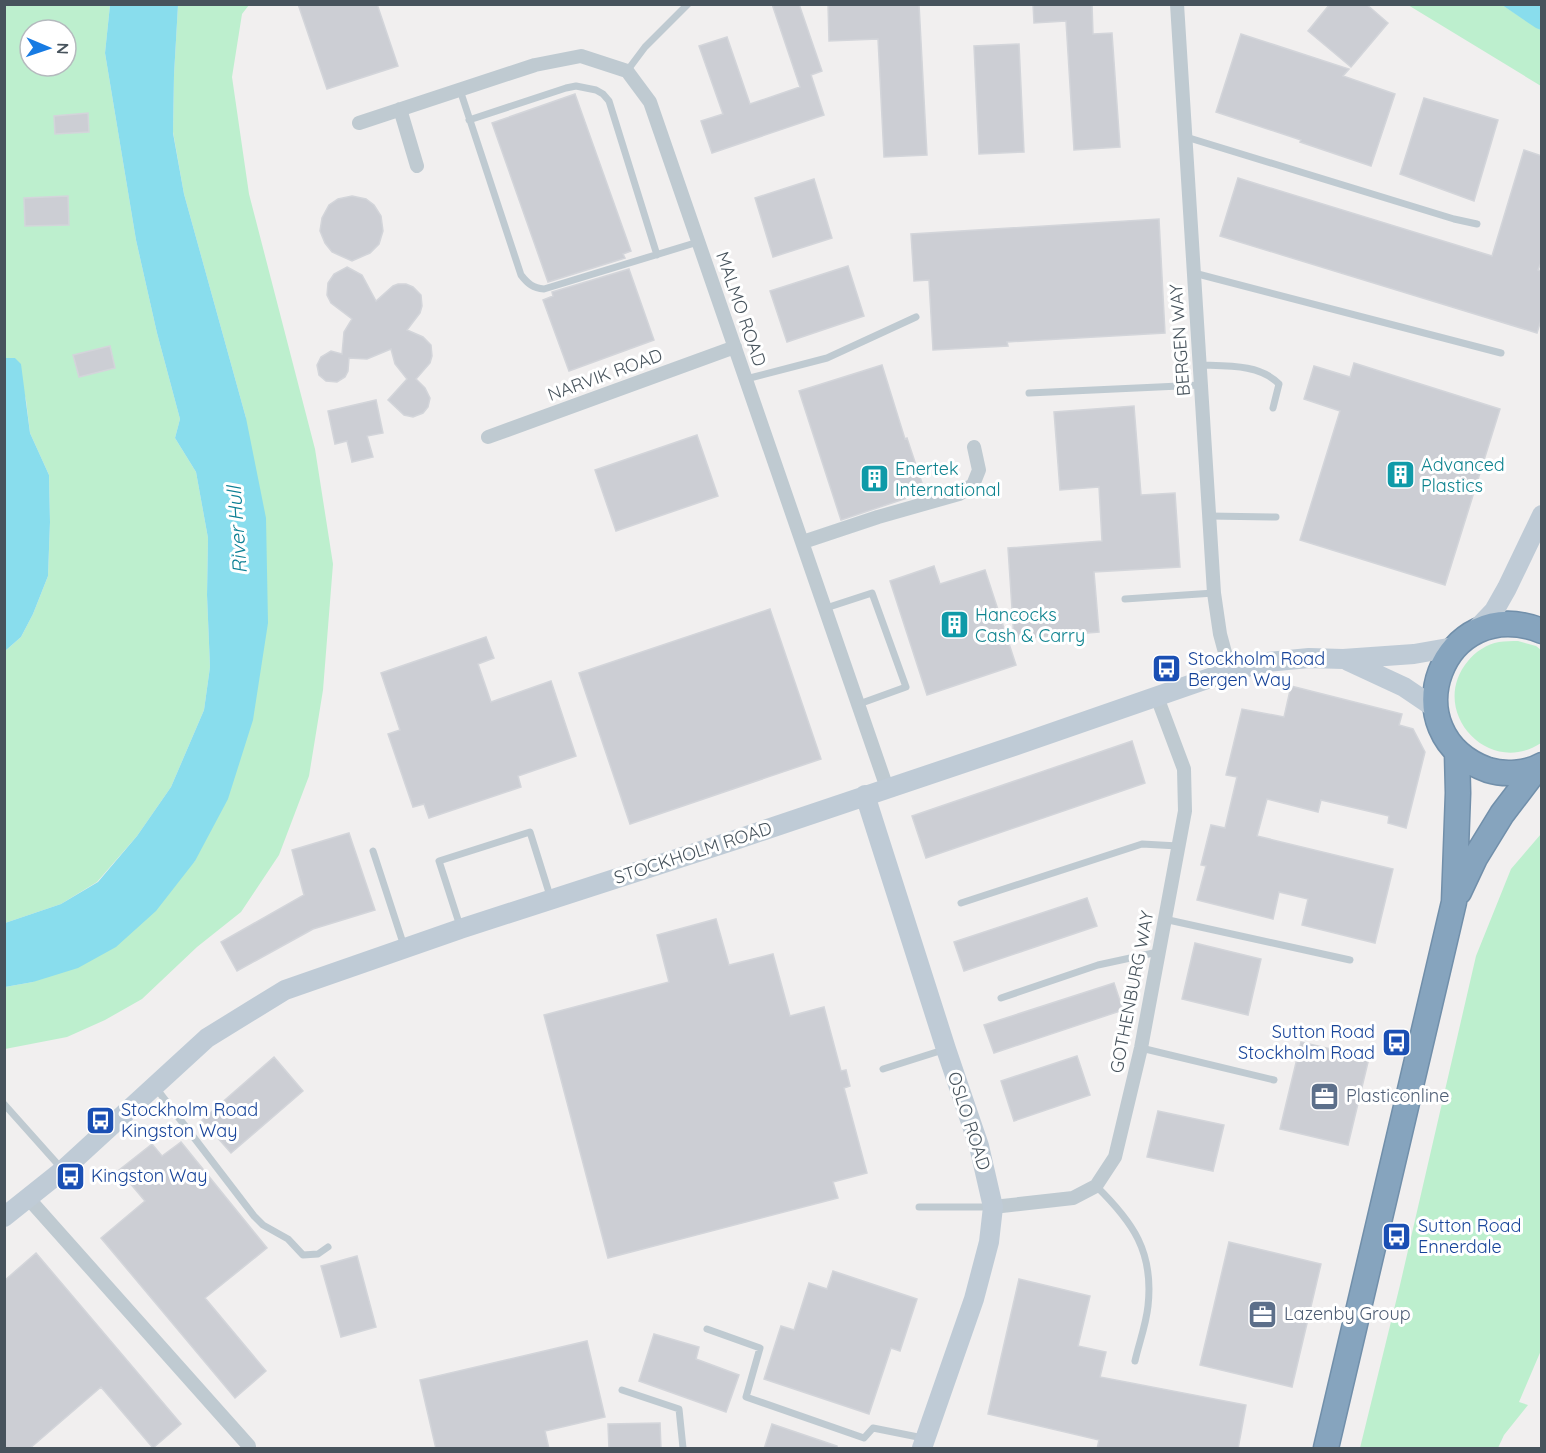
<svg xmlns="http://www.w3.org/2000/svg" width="1546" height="1453" viewBox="0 0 1546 1453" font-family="Quicksand,sans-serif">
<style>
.green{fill:#bdefce;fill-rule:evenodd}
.water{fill:#89dded}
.building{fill:#ccced4;stroke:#d3d5da;stroke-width:1.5}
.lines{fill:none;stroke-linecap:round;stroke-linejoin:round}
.highway-casing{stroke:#718faa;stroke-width:27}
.lane{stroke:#bfcad1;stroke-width:7}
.street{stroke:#bfcad1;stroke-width:14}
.secondary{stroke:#bfcbd6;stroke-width:20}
.highway{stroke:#86a4be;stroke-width:24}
.labels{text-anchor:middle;stroke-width:6;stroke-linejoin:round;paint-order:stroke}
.street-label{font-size:18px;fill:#47535c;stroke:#fff}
.culture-label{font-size:18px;fill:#0d838f;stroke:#fff;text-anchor:start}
.transit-label{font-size:18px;fill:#164399;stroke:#fff;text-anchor:start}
.service-label{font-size:18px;fill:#4e5e75;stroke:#fff;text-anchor:start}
.water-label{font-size:20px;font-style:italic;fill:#0c7f94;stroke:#fff}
</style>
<rect width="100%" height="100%" fill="#f1efef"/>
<path class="green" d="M4,5H110L105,53L136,240L157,333L180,419L175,438L196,472L208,538L207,595L210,667L204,710L171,787L137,836L97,882L61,904L5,923V651L21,637L33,614L48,576L50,522L49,475L30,433L26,400L15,358H5ZM30,30H66V66H30Z
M178,5H249L242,14L232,77L249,194L315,449L333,564L323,690L309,776L279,855L241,912L197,947L142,999L105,1020L67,1037L5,1049V987L33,982L195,861L246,418L184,194L173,132L174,75Z
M1408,5H1502L1541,30V86Z
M1518,641L1536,646L1541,650V743C1488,778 1427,710 1468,661C1475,652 1487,644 1499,642C1505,641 1512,641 1518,641Z
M1541,834L1542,1348L1519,1402L1528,1405L1504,1435L1498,1448H1360L1400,1285L1476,956L1511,869Z"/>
<path class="water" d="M110,5H178L174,75L173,133L184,194L246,418L266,518L268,623L253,720L228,799L195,861L156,911L116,947L78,968L33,982L5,987V923L61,904L98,882L137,836L171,787L204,710L210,667L207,595L208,538L196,472L175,438L180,419L157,333L136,240L105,53Z
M1502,5H1541V30L1536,28Z
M5,358H15L21,364L30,433L49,475L50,522L48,576L33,614L21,637L5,651Z"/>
<path class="building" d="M298,4H377L398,66L327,89Z
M772,4H799L822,71L811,75L824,115L712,153L701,121L723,114L699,46L727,37L750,104L800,87Z
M828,4H919L927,155L884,157L878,39L829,41Z
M1033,4H1092L1093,34L1112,33L1120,147L1074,150L1066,21L1034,23Z
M1330,4H1366L1388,23L1351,67L1308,31Z
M1241,34L1349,69L1343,76L1395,94L1371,166L1300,142L1301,140L1216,112Z
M1019,44L1024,152L979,154L974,46Z
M575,94L631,251L623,254L625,258L548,282L492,123Z
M1424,98L1498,120L1474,201L1400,174Z
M88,113L89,132L55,134L54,116Z
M1524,150L1542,156V260L1538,270L1542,271V317L1537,333L1220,236L1238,178L1492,256Z
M814,179L832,238L773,257L755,198Z
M68,196L69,225L25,226L24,198Z
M352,196L366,199L374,205L381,216L383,231L379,244L370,253L352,261L332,252L325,243L320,231L322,218L329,205L338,199Z
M1159,219L1165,333L1007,342L1008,346L933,350L929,280L914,281L911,234Z
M848,266L864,316L787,342L770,291Z
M347,267L362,275L376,301L393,286L398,284H406L413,287L421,295L422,306L420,313L407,330L423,337L431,345L432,356L430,363L416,379L425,388L430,398L428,407L423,413L413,417L404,415L388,400L407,379L395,364L391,349L367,359L349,358L348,371L345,377L337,382L326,381L319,375L317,365L321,357L331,351L342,354L344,332L352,319L331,303L327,295L328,283L334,274Z
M629,269L654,340L569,371L543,300L553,296L552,292Z
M110,346L115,368L79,377L73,355Z
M1354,363L1500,409L1445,585L1300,540L1340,411L1304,399L1314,366L1350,377Z
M882,365L905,439L907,438L925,492L841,520L799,391Z
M376,400L383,433L367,436L373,457L352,462L347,441L335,444L328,411Z
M1134,406L1141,495L1175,493L1180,567L1094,572L1099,632L1014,639L1008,548L1102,541L1099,487L1060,490L1054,412Z
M697,435L718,496L616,531L595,470Z
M934,566L940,584L985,570L1016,665L927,695L890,581Z
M770,609L821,759L630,824L579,673Z
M486,637L494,658L478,664L491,702L551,681L576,756L518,776L521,787L429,818L424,804L413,807L388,734L400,730L381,673Z
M1291,686L1402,714L1399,725L1413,729L1425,752L1406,828L1388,823L1389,816L1321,800L1318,812L1267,799L1257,836L1393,869L1375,943L1302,925L1308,899L1279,892L1273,919L1197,900L1206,866L1201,865L1211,825L1225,828L1237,777L1226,775L1242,709L1284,717Z
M1132,741L1145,783L926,858L912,816Z
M349,833L375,910L313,929L237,971L221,942L304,895L292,850Z
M1087,898L1097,926L964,971L954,942Z
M716,919L729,965L773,954L790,1016L824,1007L841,1071L846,1070L850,1086L844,1088L867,1173L833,1182L838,1198L608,1258L544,1015L669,982L657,935Z
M1195,943L1261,959L1248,1015L1182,999Z
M1114,983L1123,1010L994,1053L984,1025Z
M1301,1042L1369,1058L1348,1145L1280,1129Z
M1077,1056L1090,1095L1014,1121L1001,1081Z
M274,1057L303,1091L231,1153L202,1120Z
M1158,1111L1224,1125L1213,1171L1147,1157Z
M181,1142L267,1248L205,1298L266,1371L235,1398L101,1238L145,1201L119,1170L152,1144L162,1156Z
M1229,1242L1321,1264L1292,1387L1200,1365Z
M36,1253L181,1424L153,1448L101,1387L29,1449H4V1281Z
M357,1256L376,1327L341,1337L321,1266Z
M833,1271L917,1299L900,1351L891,1348L869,1414L764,1379L781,1326L794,1330L809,1283L827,1289Z
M1019,1279L1090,1296L1078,1346L1106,1352L1100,1377L1246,1405L1238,1449H1097L1099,1440L988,1414Z
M654,1334L699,1347L696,1359L739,1375L726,1412L639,1381Z
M587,1341L605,1417L545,1431L549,1449H436L420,1380Z
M660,1423L661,1449H609L608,1424Z
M772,1424L837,1446V1449H764Z"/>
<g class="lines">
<defs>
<path id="highway" d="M1542,631C1442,591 1389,734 1488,770C1504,775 1527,774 1542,765
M1459,892L1475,858L1502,814L1537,768
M1326,1448L1454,902L1458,793L1457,752"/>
</defs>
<use href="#highway" class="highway-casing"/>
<path class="lane" d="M627,71L645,47L688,4
M460,90L521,275C528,284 533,288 544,289L698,242
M469,120L566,88L576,86L596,90L603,94L609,101L657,255
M1186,137L1454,219L1477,224
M1194,273L1501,353
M1200,365C1226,366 1260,364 1279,384L1273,408
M746,379L827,358L916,317
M1029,393L1201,385
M1209,516L1276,517
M1125,599L1214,593
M826,608L872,593L906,687L859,704
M373,851L404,946
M961,903L1142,844L1178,846
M1164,919L1350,960
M460,926L439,861L530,832L551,899
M1001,998L1098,965L1158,952
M1141,1048L1274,1080
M883,1069L943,1050
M156,1088L254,1216L263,1225L288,1239L303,1255L318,1254L328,1247
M4,1104L62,1169
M1096,1186C1133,1222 1154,1252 1148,1306C1146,1325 1139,1343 1135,1361
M919,1207H992
M707,1329L760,1348L746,1397L864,1438L873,1428L923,1438
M622,1390L679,1409L683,1448"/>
<path class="street" d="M1177,4L1214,593L1220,634L1230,671
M400,109L417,166
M359,123L535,65L581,56L627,71L650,102L887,788
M488,437L735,347
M803,542L878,517L959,494L973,485L979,470L974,447
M28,1198L249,1446
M993,1207L1073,1198L1096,1186L1115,1157L1141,1048L1185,811L1184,769L1157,697"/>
<path class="secondary" d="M1474,632L1494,611L1507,588L1542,515
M1348,661L1404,687L1435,708
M865,795L946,1049L979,1146L993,1207L989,1242L974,1299L922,1448
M4,1217L63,1170L207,1038L285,990L460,929L738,839L1014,746L1230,671L1268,662L1309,658L1343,659L1414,654L1454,647"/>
<use href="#highway" class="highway"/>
</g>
<defs>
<symbol id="building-square" viewBox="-11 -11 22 22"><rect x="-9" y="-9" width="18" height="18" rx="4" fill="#0f9aa8" stroke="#fff"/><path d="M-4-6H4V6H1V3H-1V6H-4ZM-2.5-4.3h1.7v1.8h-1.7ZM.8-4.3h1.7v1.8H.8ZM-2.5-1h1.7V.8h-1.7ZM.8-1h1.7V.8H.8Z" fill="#fff"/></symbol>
<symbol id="bus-square" viewBox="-11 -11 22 22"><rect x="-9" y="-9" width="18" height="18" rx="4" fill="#1a4fb4" stroke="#fff"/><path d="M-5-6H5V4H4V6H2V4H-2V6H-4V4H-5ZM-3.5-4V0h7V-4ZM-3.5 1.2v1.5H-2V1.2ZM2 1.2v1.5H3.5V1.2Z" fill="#fff"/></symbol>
<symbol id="office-square" viewBox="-11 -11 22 22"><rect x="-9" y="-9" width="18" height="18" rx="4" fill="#5c6f8a" stroke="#fff"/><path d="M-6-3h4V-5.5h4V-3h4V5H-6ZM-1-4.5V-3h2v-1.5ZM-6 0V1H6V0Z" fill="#fff"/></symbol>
</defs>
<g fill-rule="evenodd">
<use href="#building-square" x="1384" y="458" width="33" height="33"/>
<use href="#building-square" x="858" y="462" width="33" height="33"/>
<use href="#building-square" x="938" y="608" width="33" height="33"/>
<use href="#bus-square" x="1150" y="652" width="33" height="33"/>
<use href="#bus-square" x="1380" y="1026" width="33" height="33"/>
<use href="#office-square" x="1308" y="1080" width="33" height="33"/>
<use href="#bus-square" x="84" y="1104" width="33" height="33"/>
<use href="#bus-square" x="54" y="1160" width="33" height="33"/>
<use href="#bus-square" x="1380" y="1220" width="33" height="33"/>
<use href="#office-square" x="1246" y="1298" width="33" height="33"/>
</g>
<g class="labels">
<g class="street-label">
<text transform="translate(741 309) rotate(71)" y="6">MALMO ROAD</text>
<text transform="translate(1180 340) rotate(-94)" y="6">BERGEN WAY</text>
<text transform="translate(605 375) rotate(-20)" y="6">NARVIK ROAD</text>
<text transform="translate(693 853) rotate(-18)" y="6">STOCKHOLM ROAD</text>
<text transform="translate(1132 992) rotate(-79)" y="6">GOTHENBURG WAY</text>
<text transform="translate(969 1121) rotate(72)" y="6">OSLO ROAD</text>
</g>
<g class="culture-label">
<text x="1421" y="471">Advanced<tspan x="1421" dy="21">Plastics</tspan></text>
<text x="895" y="475">Enertek<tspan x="895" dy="21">International</tspan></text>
<text x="975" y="621">Hancocks<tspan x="975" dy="21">Cash &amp; Carry</tspan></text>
</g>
<g class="transit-label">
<text x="1188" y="665">Stockholm Road<tspan x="1188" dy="21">Bergen Way</tspan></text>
<text x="1375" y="1038" text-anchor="end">Sutton Road<tspan x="1375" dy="21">Stockholm Road</tspan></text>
<text x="121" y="1116">Stockholm Road<tspan x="121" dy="21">Kingston Way</tspan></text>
<text x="91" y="1182">Kingston Way</text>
<text x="1418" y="1232">Sutton Road<tspan x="1418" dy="21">Ennerdale</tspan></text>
</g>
<g class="service-label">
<text x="1346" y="1102">Plasticonline</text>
<text x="1284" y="1320">Lazenby Group</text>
</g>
<g class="water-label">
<text transform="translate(237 530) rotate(-94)" y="7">River Hull</text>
</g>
</g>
<rect width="1546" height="1453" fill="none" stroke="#47535c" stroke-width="12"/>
<g transform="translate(48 48) rotate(92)"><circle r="28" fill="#ffffff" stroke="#b5babe" stroke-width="1.5"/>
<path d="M0-4.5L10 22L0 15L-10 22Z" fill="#177be3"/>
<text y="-9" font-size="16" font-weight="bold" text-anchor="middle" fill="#47535c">N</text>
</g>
</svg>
